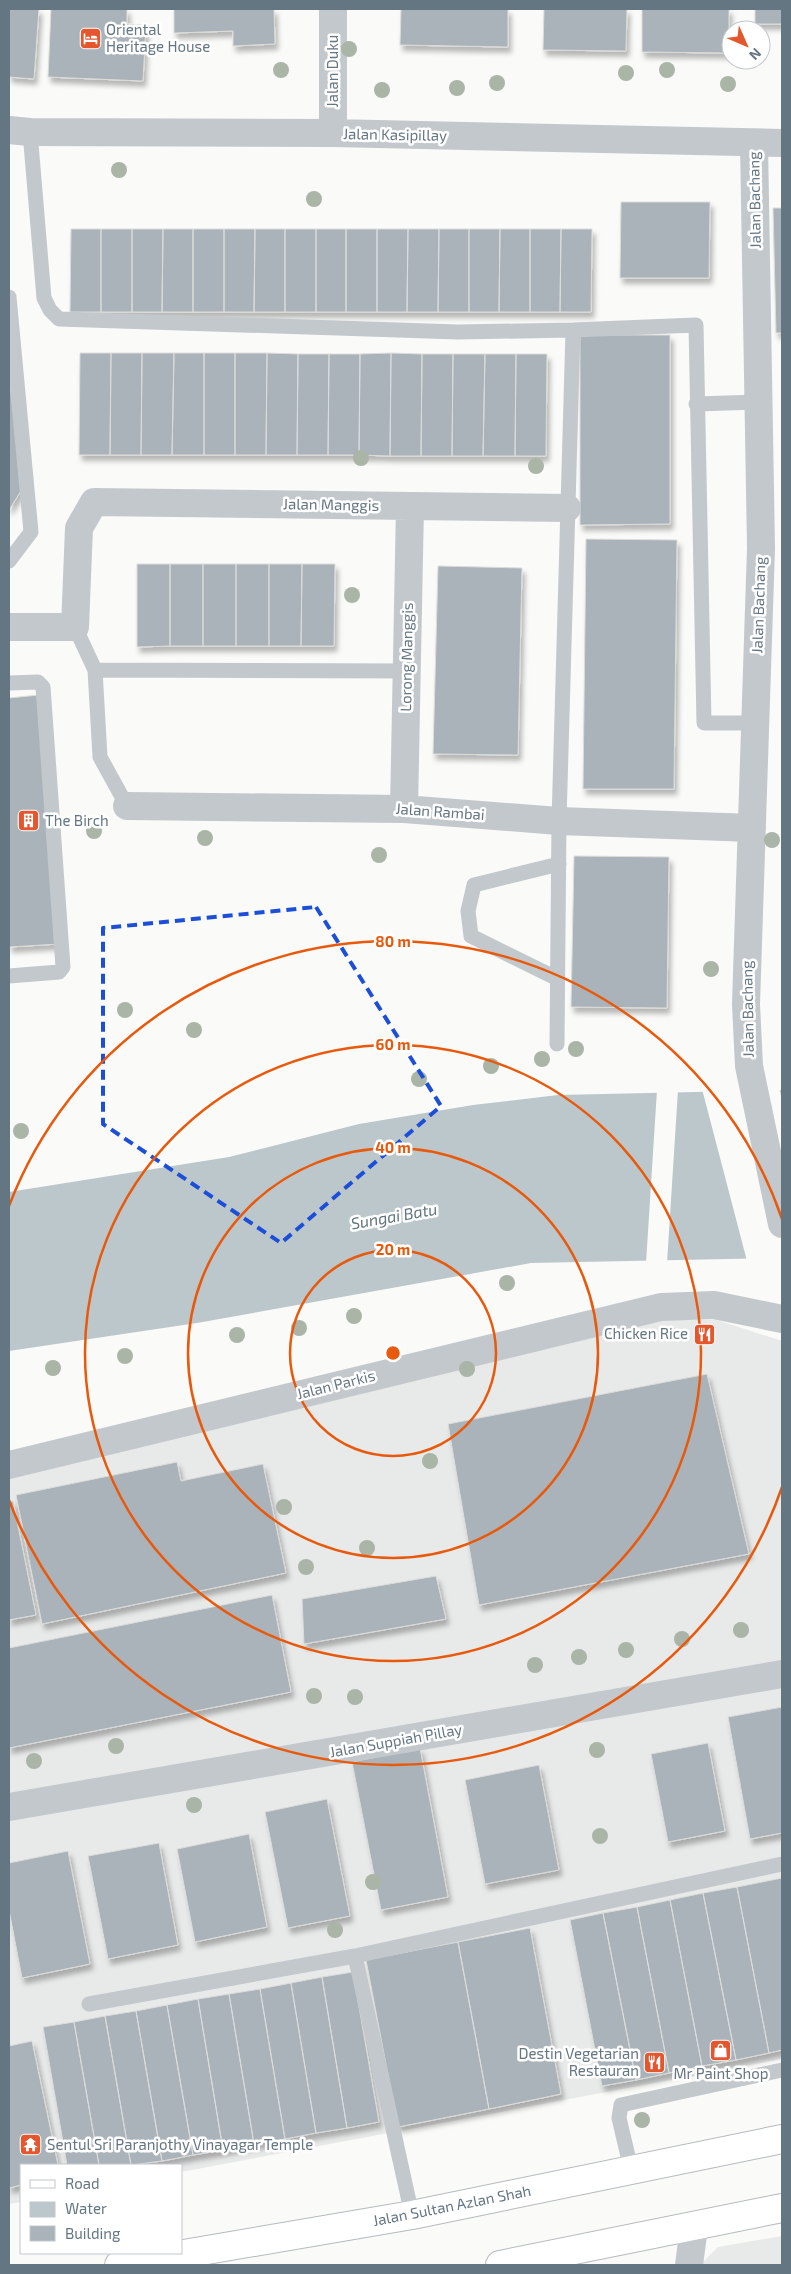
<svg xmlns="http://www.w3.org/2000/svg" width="791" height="2274" viewBox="0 0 791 2274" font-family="'Exo 2',sans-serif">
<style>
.built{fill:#e8e9e9}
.water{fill:#bbc7cb}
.pier{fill:#fafaf8}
.building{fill:#aab3b9;stroke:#dcdcda;filter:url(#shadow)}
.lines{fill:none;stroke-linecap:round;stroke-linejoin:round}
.primary-casing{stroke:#b5babe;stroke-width:30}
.service{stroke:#c3c8cc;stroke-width:15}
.minor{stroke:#c3c8cc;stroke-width:28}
.primary{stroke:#fff;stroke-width:28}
.tree{fill:#aab4a7}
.marked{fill:none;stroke:#1d4ed8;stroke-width:4;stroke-dasharray:10 6;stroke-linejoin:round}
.ring{fill:none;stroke:#e8590c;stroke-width:2.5}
.labels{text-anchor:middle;stroke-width:5;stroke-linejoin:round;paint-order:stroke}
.poi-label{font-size:15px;fill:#657683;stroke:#fff;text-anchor:start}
.street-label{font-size:15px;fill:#657683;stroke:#fff}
.water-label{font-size:16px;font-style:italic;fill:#60757c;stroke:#fff}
.centre{fill:#e8590c;stroke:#fff;stroke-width:2.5}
.ring-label{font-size:15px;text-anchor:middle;font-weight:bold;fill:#e8590c;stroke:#fff;stroke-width:5;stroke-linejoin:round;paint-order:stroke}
</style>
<defs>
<filter id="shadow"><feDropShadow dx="3" dy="5.5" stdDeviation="2.5" flood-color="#0004"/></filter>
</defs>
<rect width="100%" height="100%" fill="#fafaf8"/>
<path class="built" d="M664,1320H717L782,1341V2059L181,2172V2165H21V2202L9,2204V1476Z
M782,2236V2265H700L718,2247Z"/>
<path class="water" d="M782,1090V1258L531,1263L197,1323L9,1351V1192L229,1157L359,1124L473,1105L558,1095Z"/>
<path class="pier" d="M779,1087L782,1100V1260L747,1261L702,1089Z
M657,1090H678L667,1263H646Z"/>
<path class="building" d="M9,9H39L34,79L9,77Z
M51,9H127V24L146,25L143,81L48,77Z
M174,9H274L275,44L233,46V31L174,33Z
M401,9H508V47L400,45Z
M544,9H627L626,51L543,50Z
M642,9H729V53L642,52Z
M755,9H782V24H755Z
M621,202H710L709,278H620Z
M773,208H782V333H776Z
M71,229H101V312H70Z
M101,229H132V312H101Z
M132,229H163L162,312H132Z
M163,229H193V312H162Z
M193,229H224V312H193Z
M224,229H255L254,312H224Z
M255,229H285V312H254Z
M285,229H316V312H285Z
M316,229H346V312H316Z
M346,229H377V312H346Z
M377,229H408L407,312H377Z
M408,229H439L438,312H407Z
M439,229H469V312H438Z
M469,229H500L499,312H469Z
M500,229H530V312H499Z
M530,229H561L560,312H530Z
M561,229H592L591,312H560Z
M580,335H670V524L580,525Z
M80,353H111L110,455H79Z
M111,353H142L141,455H110Z
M142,353H174L172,455H141Z
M174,353H204V455H172Z
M204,353H235V455H204Z
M235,353H267L266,455H235Z
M267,353L298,354L297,455H266Z
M391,353L422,354L421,456H390Z
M391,353L390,456L359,455L360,354Z
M298,354H329L328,455H297Z
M329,354H360L359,455H328Z
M422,354H453L452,456H421Z
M453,354H485L483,456H452Z
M485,354H516L515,456H483Z
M516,354H547L546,456H515Z
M9,381L26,483L9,510Z
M586,539L677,540L674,789H583Z
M137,564H170V646L137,647Z
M170,564H203V646H170Z
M203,564H236V646H203Z
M236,564H269V646H236Z
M269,564H302L301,646H269Z
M302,564H335L334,646H301Z
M438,566L522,568L518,755L433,754Z
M39,695L59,944L9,947V698Z
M574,856L669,857L667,1008L571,1007Z
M707,1374L749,1554L479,1605L448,1424Z
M177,1462L181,1481L263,1464L286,1573L42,1624L16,1495Z
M13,1501L36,1615L9,1620V1502Z
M436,1576L446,1619L304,1644L302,1599Z
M272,1595L291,1692L9,1748V1648Z
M782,1707V1833L750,1839L728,1717Z
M708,1743L725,1831L668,1842L651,1754Z
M420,1748L448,1897L381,1910L352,1762Z
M539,1765L559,1870L485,1884L465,1780Z
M327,1799L350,1916L288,1928L265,1812Z
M249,1834L267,1927L195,1942L177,1849Z
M159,1843L178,1945L108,1959L88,1856Z
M68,1851L90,1964L22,1978L9,1910V1863Z
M782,1878V2050L769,2053L737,1887Z
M737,1887L769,2053L736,2060L703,1893Z
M703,1893L736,2060L702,2066L670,1900Z
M670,1900L702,2066L669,2073L637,1907Z
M637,1907L669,2073L636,2080L603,1913Z
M603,1913L636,2080L602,2086L570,1920Z
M530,1928L561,2094L489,2109L458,1942Z
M458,1942L489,2109L398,2127L366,1960Z
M353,1972L379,2122L347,2128L322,1977Z
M322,1977L347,2128L316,2133L291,1983Z
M291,1983L316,2133L285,2139L260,1989Z
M260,1989L285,2139L254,2144L229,1994Z
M229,1994L254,2144L223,2150L198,1999Z
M198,1999L223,2150L193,2155L167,2005Z
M167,2005L193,2155L162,2161L136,2011Z
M136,2011L162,2161L131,2165L105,2016Z
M105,2016L131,2165H99L74,2022Z
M74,2022L99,2165H67L43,2027Z
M32,2041L58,2165H21V2185L9,2188V2046Z"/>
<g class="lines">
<defs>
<path id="primary" d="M119,2265L412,2215L782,2139
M500,2265L782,2208"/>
</defs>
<use href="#primary" class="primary-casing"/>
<path class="service" d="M30,132L44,298L50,310L59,319L458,332L573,330L696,325L704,723H755
M9,297L31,532L9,561
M696,404L758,402
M75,627L95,670L100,757L127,806
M95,670L407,671
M9,683L38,682L43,687L63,967L59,972L9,976
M558,979L471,936L468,911L474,885L559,864
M557,1044L559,821L573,330
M355,1956L412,2215
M89,2004L355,1956L782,1864
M631,2169L619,2118L621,2105L782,2070"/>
<path class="minor" d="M9,130L30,132L333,133L782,143
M333,133V9
M754,143L761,548L746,1004L749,1066L782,1224
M9,627H75L79,528L94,502L567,508
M127,806L404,809L559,821L752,828
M404,809L410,506
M9,1465L661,1307L714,1305L782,1319
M9,1807L782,1674
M689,2265L694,2227"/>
<use href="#primary" class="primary"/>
</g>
<g class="tree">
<circle cx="349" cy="49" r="8"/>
<circle cx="281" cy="70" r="8"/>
<circle cx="667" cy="70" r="8"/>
<circle cx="626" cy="73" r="8"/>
<circle cx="497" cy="83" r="8"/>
<circle cx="728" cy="84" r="8"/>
<circle cx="457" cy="88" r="8"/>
<circle cx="382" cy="90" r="8"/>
<circle cx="119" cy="170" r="8"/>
<circle cx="314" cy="199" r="8"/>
<circle cx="361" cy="458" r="8"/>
<circle cx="536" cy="466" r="8"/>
<circle cx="352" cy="595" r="8"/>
<circle cx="94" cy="831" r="8"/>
<circle cx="205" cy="838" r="8"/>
<circle cx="772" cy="840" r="8"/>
<circle cx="379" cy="855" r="8"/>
<circle cx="711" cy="969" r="8"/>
<circle cx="125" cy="1010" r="8"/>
<circle cx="194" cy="1030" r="8"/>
<circle cx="576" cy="1049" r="8"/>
<circle cx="542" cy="1059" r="8"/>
<circle cx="491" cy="1066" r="8"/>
<circle cx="419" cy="1079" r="8"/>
<circle cx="21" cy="1131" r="8"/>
<circle cx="507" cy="1283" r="8"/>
<circle cx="354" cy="1316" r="8"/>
<circle cx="299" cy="1328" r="8"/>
<circle cx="237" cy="1335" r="8"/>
<circle cx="125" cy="1356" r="8"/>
<circle cx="53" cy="1368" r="8"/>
<circle cx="467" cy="1369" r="8"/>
<circle cx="430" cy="1461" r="8"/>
<circle cx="284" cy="1507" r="8"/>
<circle cx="367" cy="1548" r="8"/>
<circle cx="306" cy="1567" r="8"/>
<circle cx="741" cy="1630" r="8"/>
<circle cx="682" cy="1639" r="8"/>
<circle cx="626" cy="1650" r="8"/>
<circle cx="579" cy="1657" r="8"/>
<circle cx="535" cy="1665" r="8"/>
<circle cx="314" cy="1696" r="8"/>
<circle cx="355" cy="1697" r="8"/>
<circle cx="116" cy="1746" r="8"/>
<circle cx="597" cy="1750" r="8"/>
<circle cx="34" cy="1761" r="8"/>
<circle cx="194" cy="1805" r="8"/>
<circle cx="600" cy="1836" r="8"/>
<circle cx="373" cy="1882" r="8"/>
<circle cx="335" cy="1930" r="8"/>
<circle cx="642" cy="2120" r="8"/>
</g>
<path class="marked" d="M316,907L441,1106L281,1243L103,1124V928Z"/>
<g class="ring">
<circle cx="393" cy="1353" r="103"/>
<circle cx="393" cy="1353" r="205"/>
<circle cx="393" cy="1353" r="308"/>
<path d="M782 1487A411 411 0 0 1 9 1500M9 1206A411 411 0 0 1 782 1219"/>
</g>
<defs>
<symbol id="hotel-square" viewBox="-11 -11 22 22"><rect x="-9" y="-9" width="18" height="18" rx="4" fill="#e4572e" stroke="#fff"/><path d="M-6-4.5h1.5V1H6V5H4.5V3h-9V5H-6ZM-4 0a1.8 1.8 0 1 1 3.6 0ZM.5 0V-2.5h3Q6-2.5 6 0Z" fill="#fff"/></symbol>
<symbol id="building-square" viewBox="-11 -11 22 22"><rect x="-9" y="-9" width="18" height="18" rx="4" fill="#e4572e" stroke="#fff"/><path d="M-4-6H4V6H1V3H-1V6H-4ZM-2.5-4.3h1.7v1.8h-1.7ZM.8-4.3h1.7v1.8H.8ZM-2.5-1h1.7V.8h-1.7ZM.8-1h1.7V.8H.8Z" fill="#fff"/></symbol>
<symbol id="restaurant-square" viewBox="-11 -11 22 22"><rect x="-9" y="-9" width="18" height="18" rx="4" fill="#e4572e" stroke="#fff"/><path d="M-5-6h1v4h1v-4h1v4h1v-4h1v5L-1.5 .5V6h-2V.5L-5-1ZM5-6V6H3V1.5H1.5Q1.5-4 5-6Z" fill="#fff"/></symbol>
<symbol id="shop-square" viewBox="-11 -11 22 22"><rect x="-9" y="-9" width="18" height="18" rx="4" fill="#e4572e" stroke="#fff"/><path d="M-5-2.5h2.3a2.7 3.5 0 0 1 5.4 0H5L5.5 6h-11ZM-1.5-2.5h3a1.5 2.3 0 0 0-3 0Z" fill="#fff"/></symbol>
<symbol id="temple-square" viewBox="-11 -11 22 22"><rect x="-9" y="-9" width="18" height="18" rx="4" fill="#e4572e" stroke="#fff"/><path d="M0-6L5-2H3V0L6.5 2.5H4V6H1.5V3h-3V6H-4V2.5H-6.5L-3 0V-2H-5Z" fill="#fff"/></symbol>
</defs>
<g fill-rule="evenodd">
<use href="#hotel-square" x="78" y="26" width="25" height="25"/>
<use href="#building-square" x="16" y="808" width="25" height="25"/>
<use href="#restaurant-square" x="692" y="1322" width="25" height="25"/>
<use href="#shop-square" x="708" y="2038" width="25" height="25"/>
<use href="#restaurant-square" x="642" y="2050" width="25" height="25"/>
<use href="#temple-square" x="18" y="2132" width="25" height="25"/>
</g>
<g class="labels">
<g class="poi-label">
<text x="106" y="35">Oriental<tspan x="106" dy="17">Heritage House</tspan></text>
<text x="45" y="826">The Birch</text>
<text x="688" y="1339" text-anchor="end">Chicken Rice</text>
<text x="639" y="2059" text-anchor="end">Destin Vegetarian<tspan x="639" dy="17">Restauran</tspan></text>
<text x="721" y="2079" text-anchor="middle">Mr Paint Shop</text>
<text x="47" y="2150">Sentul Sri Paranjothy Vinayagar Temple</text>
</g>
<g class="street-label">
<text transform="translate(333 71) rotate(-90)" y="5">Jalan Duku</text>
<text transform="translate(395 135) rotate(1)" y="5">Jalan Kasipillay</text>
<text transform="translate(755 200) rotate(-91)" y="5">Jalan Bachang</text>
<text transform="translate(331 505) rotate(1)" y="5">Jalan Manggis</text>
<text transform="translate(759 605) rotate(-88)" y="5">Jalan Bachang</text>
<text transform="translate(407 657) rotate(-89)" y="5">Lorong Manggis</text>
<text transform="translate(440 812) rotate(4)" y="5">Jalan Rambai</text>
<text transform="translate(748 1009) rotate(-91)" y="5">Jalan Bachang</text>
<text transform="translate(336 1385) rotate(-14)" y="5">Jalan Parkis</text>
<text transform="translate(396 1741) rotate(-10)" y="5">Jalan Suppiah Pillay</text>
<text transform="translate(452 2206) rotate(-11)" y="5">Jalan Sultan Azlan Shah</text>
</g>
<g class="water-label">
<text transform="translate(394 1216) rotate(-10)" y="6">Sungai Batu</text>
</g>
</g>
<circle cx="393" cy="1353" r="8" class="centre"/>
<g class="ring-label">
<text x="393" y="947">80 m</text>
<text x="393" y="1050">60 m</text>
<text x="393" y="1153">40 m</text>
<text x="393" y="1255">20 m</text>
</g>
<rect width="791" height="2274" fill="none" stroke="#657683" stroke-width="20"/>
<rect x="20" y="2164" width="162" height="90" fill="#ffffff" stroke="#c1c8cd"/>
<rect x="30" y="2180" width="25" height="8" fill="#ffffff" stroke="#c1c8cd"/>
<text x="65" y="2189" font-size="15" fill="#657683">Road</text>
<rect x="30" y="2202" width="25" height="15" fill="#bbc7cb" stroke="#c1c8cd"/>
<text x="65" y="2214" font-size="15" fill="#657683">Water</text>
<rect x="30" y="2226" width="25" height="15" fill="#aab3b9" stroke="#c1c8cd"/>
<text x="65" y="2239" font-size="15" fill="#657683">Building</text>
<g transform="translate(746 45) rotate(135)"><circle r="24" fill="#ffffff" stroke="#c1c8cd"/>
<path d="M0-4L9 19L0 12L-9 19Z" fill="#e4572e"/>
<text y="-8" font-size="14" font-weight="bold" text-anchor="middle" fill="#657683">N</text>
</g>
</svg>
